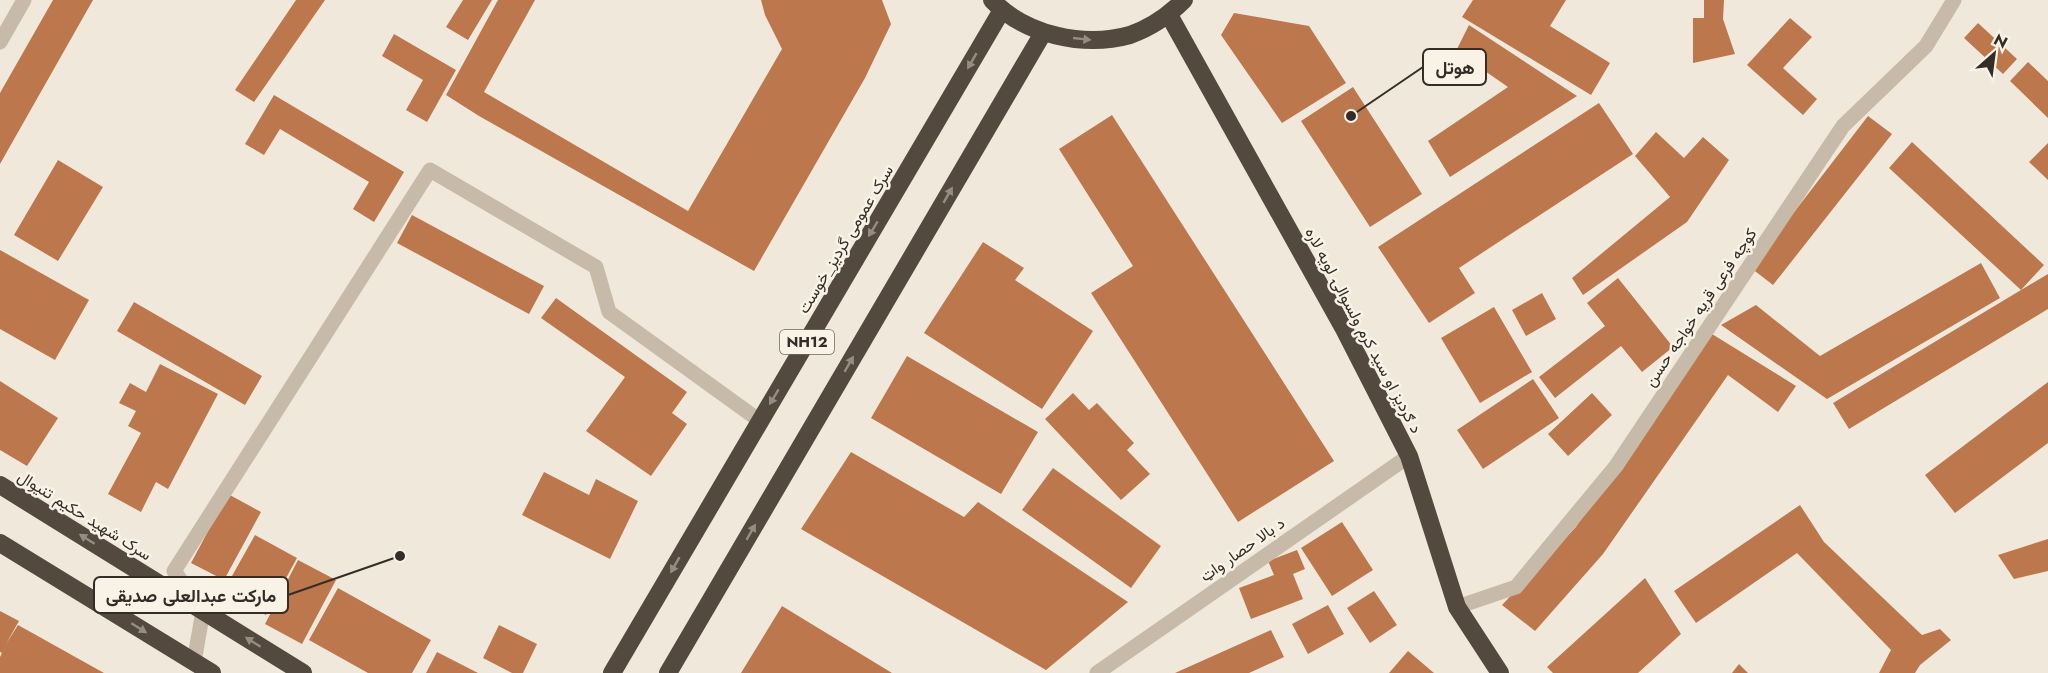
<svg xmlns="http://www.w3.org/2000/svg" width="2048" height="673" viewBox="0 0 2048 673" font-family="Jost,Vazirmatn,sans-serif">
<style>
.building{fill:#bd774c}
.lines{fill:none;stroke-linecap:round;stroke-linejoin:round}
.minor{stroke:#c7baa8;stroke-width:15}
.highway{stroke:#54493f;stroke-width:18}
.oneway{fill:#968d82}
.labels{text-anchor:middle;stroke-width:5;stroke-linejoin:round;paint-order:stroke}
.shield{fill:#f8f2e7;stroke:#6f6861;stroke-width:1.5}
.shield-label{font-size:15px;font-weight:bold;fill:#342d27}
.street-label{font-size:16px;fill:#342d27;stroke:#f8f2e7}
.leader{fill:none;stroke:#342d27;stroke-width:2}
.callout-dot{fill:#342d27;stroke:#f8f2e7;stroke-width:2}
.callout{fill:#f8f2e7;stroke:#342d27;stroke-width:2}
.callout-label{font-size:18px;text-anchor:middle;font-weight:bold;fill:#342d27}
</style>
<rect width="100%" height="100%" fill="#f0e9db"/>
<path class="building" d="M53,0H93L0,164V93Z
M296,0H325L254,102L235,90Z
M463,0H492L468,40L446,27Z
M498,0H535L484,92L688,211L782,49L765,15L761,0H882L891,24L865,78L754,271L479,116L446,95Z
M1473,0H1566L1550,26L1610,63L1591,95L1462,17Z
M1704,0H1724L1723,19L1735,54L1693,63V18H1704Z
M1234,13L1309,26L1346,83L1282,123L1221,35Z
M1790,18L1812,37L1783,68L1817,99L1803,115L1747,65Z
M1978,23L2017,59L2003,74L1964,38Z
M1469,25L1577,96L1450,177L1428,141L1508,87L1456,51Z
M394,34L456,70L427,122L406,110L423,80L382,56Z
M2028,62L2048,81V118L2010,81Z
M1353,87L1422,194L1370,227L1301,121Z
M274,95L404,172L374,222L353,209L369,182L280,129L264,155L245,144Z
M1599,103L1633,154L1459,268L1475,293L1429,323L1378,247Z
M1112,115L1334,461L1238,522L1091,293L1133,266L1059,149Z
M1868,116L1892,134L1773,285L1751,268Z
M1656,132L1684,158L1703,137L1729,160L1687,222L1583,295L1572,278L1670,197L1635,156Z
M1912,142L2044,265L2021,290L2048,274V309L1849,429L1833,403L2021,290L1889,168Z
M2048,143V180L2029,162Z
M58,160L103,187L58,261L14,235Z
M412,215L544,286L529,314L397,243Z
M983,242L1024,268L1015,280L1093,331L1042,409L924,333Z
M0,250L89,300L55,360L0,329Z
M1981,263L2000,298L1827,399L1721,325L1756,305L1820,356Z
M1618,278L1673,347L1642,372L1621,346L1555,398L1539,377L1605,326L1587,303Z
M1542,293L1556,319L1526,336L1512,310Z
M556,298L687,392L672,413L687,424L651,476L586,431L625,377L541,318Z
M134,302L262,376L245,405L117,331Z
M1494,307L1532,372L1480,403L1441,338Z
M1712,334L1796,386L1778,412L1728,375L1603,554L1535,631L1502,605L1575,528Z
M907,356L1038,432L1001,494L871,418Z
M160,364L218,394L168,489L156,482L141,512L108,494L141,433L128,426L136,411L119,403L130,383L146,392Z
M1533,379L1559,418L1483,469L1457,430Z
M0,381L58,418L27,466L0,450Z
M2048,382V443L1955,513L1925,475Z
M1073,393L1089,410L1097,403L1134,443L1127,450L1150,474L1121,500L1045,419Z
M1592,393L1612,415L1568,456L1548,434Z
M851,452L964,517L978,502L1128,602L1046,670L801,529Z
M1053,468L1161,546L1131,588L1022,510Z
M544,472L589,495L596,479L638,501L610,559L522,515Z
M228,494L261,512L224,580L191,563Z
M1800,505L1824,542L1922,635L1940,629L1951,640L1920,665L1915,673H1879L1891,650L1797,553L1696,623L1674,591Z
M1342,522L1373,570L1332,596L1301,548Z
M255,535L297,558L266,615L223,592Z
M2048,539V571L2014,579L1998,555Z
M1297,550L1305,569L1293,574L1303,599L1251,619L1239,588L1274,575L1268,561Z
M298,560L336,580L302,644L265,624Z
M1645,578L1681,634L1638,673H1553L1547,667Z
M338,588L431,640L412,673H368L309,640Z
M1374,591L1397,625L1370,643L1347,608Z
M1328,605L1344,634L1308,654L1292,624Z
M782,606L892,673H741Z
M0,611L19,621L6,644L18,625L104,673H0V657L2,653L0,652Z
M499,625L537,644L523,673H512L483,658Z
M1271,630L1284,657L1249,673H1175Z
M1408,651L1434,673H1389Z
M437,652L478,673H426Z
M1739,664L1748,673H1732Z"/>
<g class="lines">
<path class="minor" d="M0,42L24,0
M1457,607L1516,587L1616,466L1843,126L1926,46L1954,0
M194,662L203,611L174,571L430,170L596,267L609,312L760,421
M1097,673L1409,456"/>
<path class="highway" d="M992,0C1025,35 1084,48 1130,35C1150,28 1169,15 1184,0
M1169,15L1343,327L1409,456L1457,607L1500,673
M0,485L303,673
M0,543L212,673
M612,673L1002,10
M668,673L1043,33"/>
</g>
<defs><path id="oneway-solid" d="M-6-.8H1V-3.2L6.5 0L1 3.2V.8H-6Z" transform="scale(1.5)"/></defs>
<g class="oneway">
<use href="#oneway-solid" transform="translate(1082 39) rotate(6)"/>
<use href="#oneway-solid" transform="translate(972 61) rotate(120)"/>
<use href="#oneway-solid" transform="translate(948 195) rotate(-60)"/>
<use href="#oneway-solid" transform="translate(873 229) rotate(121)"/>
<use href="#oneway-solid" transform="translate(849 364) rotate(-60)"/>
<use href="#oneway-solid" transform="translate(774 397) rotate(121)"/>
<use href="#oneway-solid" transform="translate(751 532) rotate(-60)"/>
<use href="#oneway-solid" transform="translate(87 539) rotate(-148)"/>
<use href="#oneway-solid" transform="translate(675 565) rotate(120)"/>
<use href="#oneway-solid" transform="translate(139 628) rotate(32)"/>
<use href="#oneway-solid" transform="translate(253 642) rotate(-148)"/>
</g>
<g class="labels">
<rect class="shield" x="780" y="330" width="54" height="24" rx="4.5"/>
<g class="shield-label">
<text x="807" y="347">NH12</text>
</g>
<g class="street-label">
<text transform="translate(845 239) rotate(-59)" y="6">سرک عمومی گردیز_خوست</text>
<text transform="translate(1700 307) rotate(-56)" y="6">کوچه فرعی قریه خواجه حسن</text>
<text transform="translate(1364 330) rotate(62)" y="6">د ګردیز او سید کرم ولسوالۍ لویه لاره</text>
<text transform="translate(85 515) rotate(32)" y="6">سرک شهید حکیم تنیوال</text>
<text transform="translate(1242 549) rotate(-35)" y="6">د بالا حصار واټ</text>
</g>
</g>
<path class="leader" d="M1351 116L1423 67M400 556L288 595"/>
<g class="callout-dot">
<circle cx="1351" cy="116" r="6"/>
<circle cx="400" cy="556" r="6"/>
</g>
<g class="callout">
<rect x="1423" y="49" width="63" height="36" rx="6"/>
<rect x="94" y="577" width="194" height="36" rx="6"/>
</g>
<g class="callout-label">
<text x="1455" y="74">هوتل</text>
<text x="191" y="602">مارکت عبدالعلی صدیقی</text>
</g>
<g transform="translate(1994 54) rotate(28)" stroke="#f8f2e7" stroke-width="4.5" paint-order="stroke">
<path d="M0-4.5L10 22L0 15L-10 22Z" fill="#342d27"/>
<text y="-9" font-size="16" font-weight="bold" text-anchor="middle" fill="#342d27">N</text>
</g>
</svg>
